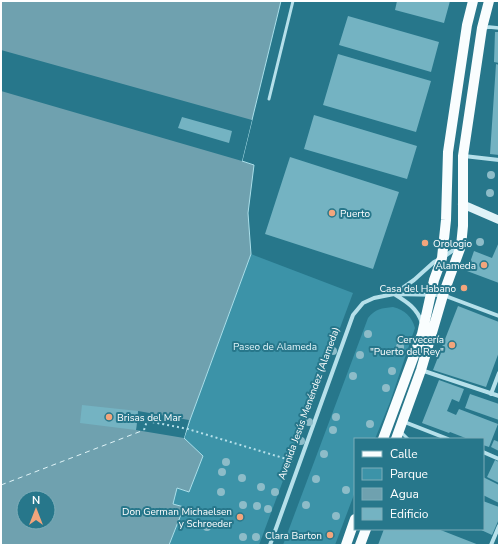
<svg xmlns="http://www.w3.org/2000/svg" width="500" height="546" viewBox="0 0 500 546" font-family="'Nunito Sans',sans-serif">
<style>
.green{fill:#3c93a8}
.water{fill:#6fa1af;stroke:#aadfea;fill-rule:evenodd}
.pier{fill:#27778b}
.lines{fill:none;stroke-linecap:round;stroke-linejoin:round}
.ferry{stroke:#e0f4f8;stroke-width:1;stroke-dasharray:5 4;stroke-linecap:butt}
.building{fill:#74b3c2}
.path{stroke:#b6e0ea;stroke-width:2;stroke-dasharray:2 3;stroke-linecap:butt}
.service{stroke:#b6e0ea;stroke-width:3}
.pedestrian{stroke:#b6e0ea;stroke-width:3.5}
.minor{stroke:#b6e0ea;stroke-width:4}
.secondary{stroke:#e0f3f8;stroke-width:8}
.primary{stroke:#f9fdfe;stroke-width:10}
.tree{fill:#8dbcc8}
.poi-dot{fill:#f2a57c;stroke:#27778b;stroke-width:1.5}
.labels{text-anchor:middle;stroke-width:4;stroke-linejoin:round;paint-order:stroke}
.poi-label{font-size:10px;fill:#fff;stroke:#27778b;text-anchor:end}
.park-label{font-size:10px;fill:#e0f4f9;stroke:#27778b}
.street-label{font-size:10px;fill:#fff;stroke:#27778b}
</style>
<rect width="100%" height="100%" fill="#27778b"/>
<path class="green" d="M251,254L353,293L259,545H169L184,508L173,504L177,487L188,492L184,438L190,420Z
M393,307C405,310 412,317 415,328L390,402L375,439H355V492L335,545H283L368,318C375,309 382,308 393,307Z"/>
<path class="water" d="M1,1H281L242,161L254,165L248,213L251,254L190,420L184,438L203,456L189,492L177,488L173,504L184,507L169,545H1ZM24,498H48V522H24Z"/>
<path class="pier" d="M1,50L252,120L242,161L1,91Z
M138,411L189,420L184,438L136,430Z"/>
<g class="lines">
<path class="ferry" d="M1,485L144,430"/>
</g>
<path class="building" d="M397,1H450L444,23L395,10Z
M348,16L439,42L431,72L339,45Z
M495,32H499V63L494,62Z
M338,54L431,81L416,132L323,105Z
M496,64L499,65V155L490,154Z
M314,115L417,146L407,179L304,149Z
M182,117L232,131L229,143L178,128Z
M290,157L399,192L373,269L265,234Z
M499,242V283L467,271L474,251L492,258Z
M458,306L499,322V352L486,387L433,370Z
M439,380L464,389L459,402L452,399L447,411L456,415L459,409L498,424L489,447L483,445V439H468L450,432L449,433L422,423Z
M470,394L499,404V420L465,408Z
M82,405L138,411L136,430L80,423Z
M494,440L499,442V451L491,447Z
M495,460L499,462V483L487,477Z
M483,477L499,485V503L483,495Z
M483,501L499,507V519L492,535L479,529H483Z
M384,529H438L479,545H378Z"/>
<g class="lines">
<path class="path" d="M144,430L147,421L188,429L293,461"/>
<path class="service" d="M269,99L293,1
M401,432L408,439"/>
<path class="pedestrian" d="M484,28L489,27L499,28"/>
<path class="minor" d="M464,156L499,160
M394,294L414,280L434,262L442,258L458,247
M394,294C407,302 417,308 422,323
M421,370L499,396
M491,394L499,373
M402,421L448,439
M483,452L499,459
M270,545L353,315L363,303L374,298L394,294L443,295L499,316
M491,545L499,526"/>
<path class="secondary" d="M462,204L499,220"/>
<path class="primary" d="M383,439L422,334L434,280L442,258L446,220L448,152L467,25L473,1
M396,439L421,370L443,295L461,246L463,226V156L482,28L489,1
M346,545L355,519
M360,545L366,529"/>
</g>
<g class="tree">
<circle cx="491" cy="175" r="4"/>
<circle cx="490" cy="193" r="4"/>
<circle cx="480" cy="242" r="4"/>
<circle cx="368" cy="334" r="4"/>
<circle cx="400" cy="347" r="4"/>
<circle cx="333" cy="351" r="4"/>
<circle cx="360" cy="355" r="4"/>
<circle cx="392" cy="371" r="4"/>
<circle cx="353" cy="376" r="4"/>
<circle cx="386" cy="388" r="4"/>
<circle cx="336" cy="417" r="4"/>
<circle cx="309" cy="422" r="4"/>
<circle cx="370" cy="424" r="4"/>
<circle cx="333" cy="430" r="4"/>
<circle cx="301" cy="441" r="4"/>
<circle cx="324" cy="454" r="4"/>
<circle cx="226" cy="462" r="4"/>
<circle cx="222" cy="472" r="4"/>
<circle cx="242" cy="478" r="4"/>
<circle cx="316" cy="479" r="4"/>
<circle cx="261" cy="487" r="4"/>
<circle cx="346" cy="490" r="4"/>
<circle cx="221" cy="492" r="4"/>
<circle cx="275" cy="492" r="4"/>
<circle cx="243" cy="505" r="4"/>
<circle cx="306" cy="505" r="4"/>
<circle cx="257" cy="506" r="4"/>
<circle cx="268" cy="509" r="4"/>
<circle cx="336" cy="516" r="4"/>
<circle cx="207" cy="527" r="4"/>
<circle cx="243" cy="537" r="4"/>
<circle cx="256" cy="537" r="4"/>
</g>
<g class="poi-dot">
<circle cx="332" cy="213" r="4"/>
<circle cx="425" cy="243" r="4"/>
<circle cx="484" cy="265" r="4"/>
<circle cx="464" cy="288" r="4"/>
<circle cx="452" cy="345" r="4"/>
<circle cx="109" cy="417" r="4"/>
<circle cx="240" cy="517" r="4"/>
<circle cx="330" cy="535" r="4"/>
</g>
<g class="labels">
<g class="poi-label">
<text x="340" y="217" text-anchor="start">Puerto</text>
<text x="433" y="247" text-anchor="start">Orologio</text>
<text x="476" y="269">Alameda</text>
<text x="456" y="292">Casa del Habano</text>
<text x="444" y="343">Cervecería<tspan x="444" dy="12">"Puerto del Rey"</tspan></text>
<text x="117" y="421" text-anchor="start">Brisas del Mar</text>
<text x="232" y="515">Don German Michaelsen<tspan x="232" dy="12">y Schroeder</tspan></text>
<text x="322" y="539">Clara Barton</text>
</g>
<g class="park-label">
<text x="275" y="350">Paseo de Alameda</text>
</g>
<g class="street-label">
<text transform="translate(308 403) rotate(-70)" y="4">Avenida Jesús Menéndez (Alameda)</text>
</g>
</g>
<rect width="500" height="546" fill="none" stroke="#ffffff" stroke-width="4"/>
<rect x="354" y="438" width="130" height="92" fill="#27778b" stroke="#7dadb9"/>
<rect x="362" y="451" width="20" height="6" fill="#f9fdfe" stroke="#7dadb9"/>
<text x="390" y="458" font-size="12" fill="#ffffff">Calle</text>
<rect x="362" y="468" width="20" height="12" fill="#3c93a8" stroke="#7dadb9"/>
<text x="390" y="478" font-size="12" fill="#ffffff">Parque</text>
<rect x="362" y="488" width="20" height="12" fill="#6fa1af" stroke="#7dadb9"/>
<text x="390" y="498" font-size="12" fill="#ffffff">Agua</text>
<rect x="362" y="508" width="20" height="12" fill="#74b3c2" stroke="#7dadb9"/>
<text x="390" y="518" font-size="12" fill="#ffffff">Edificio</text>
<g transform="translate(36 510)"><circle r="19" fill="#27778b" stroke="#7dadb9"/>
<path d="M0-3L7 15L0 10L-7 15Z" fill="#f2a57c"/>
<text y="-6" font-size="11" font-weight="bold" text-anchor="middle" fill="#ffffff">N</text>
</g>
</svg>
